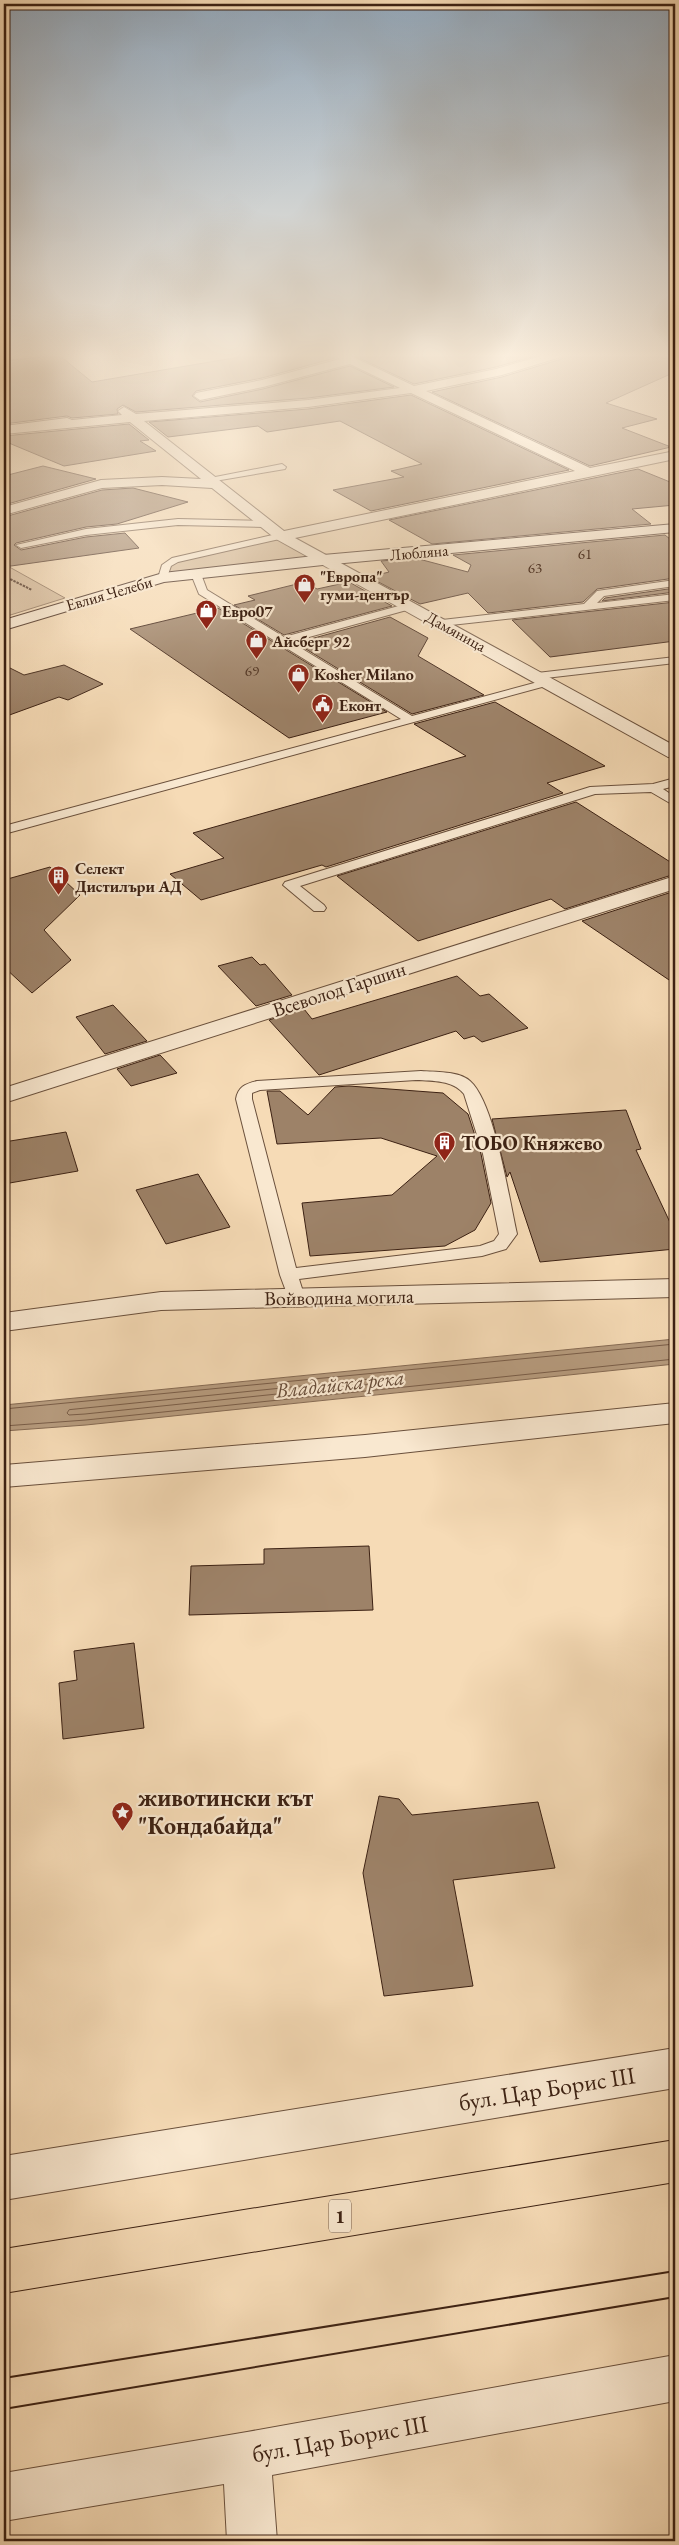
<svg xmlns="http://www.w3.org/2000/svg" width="679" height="2545" viewBox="0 0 679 2545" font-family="'EB Garamond',serif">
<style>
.green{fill:#d6bb9a;stroke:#896e56}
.water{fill:#b79c7f;stroke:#866b54}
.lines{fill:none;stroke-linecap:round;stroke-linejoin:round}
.shore{stroke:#7a5e49;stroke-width:1}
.building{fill:#9d8268;stroke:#3c2113}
.lane-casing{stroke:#6a503c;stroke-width:2}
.street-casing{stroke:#6a503c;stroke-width:2}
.secondary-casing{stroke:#3c2113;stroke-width:2}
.primary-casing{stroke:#3c2113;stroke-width:2}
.path{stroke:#3c2113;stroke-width:2;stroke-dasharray:2.5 1;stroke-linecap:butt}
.lane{fill:#f9e8d0;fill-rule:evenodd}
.street{fill:#f9e8d0;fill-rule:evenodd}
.secondary{fill:#f9e8d0;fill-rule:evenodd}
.primary{fill:#f6dbb6;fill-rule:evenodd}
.tram{stroke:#3c2113;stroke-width:2}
.labels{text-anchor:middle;stroke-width:4.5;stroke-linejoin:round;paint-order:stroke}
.far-number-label{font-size:15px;fill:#543928}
.far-street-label{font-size:16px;fill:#3c2113;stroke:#f9e8d0}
.far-poi-label{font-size:16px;font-weight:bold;fill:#3c2113;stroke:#f9e8d0;text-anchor:start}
.shield{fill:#f9e8d0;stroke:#755d4c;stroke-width:1}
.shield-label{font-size:19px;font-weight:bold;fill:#3c2113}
.street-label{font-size:20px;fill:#3c2113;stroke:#f9e8d0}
.poi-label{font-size:20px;font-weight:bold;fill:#3c2113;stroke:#f9e8d0;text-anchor:start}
.water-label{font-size:21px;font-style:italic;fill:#674c39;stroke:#f9e8d0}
.near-poi-label{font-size:24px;font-weight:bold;fill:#3c2113;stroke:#f9e8d0;text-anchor:start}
.near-street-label{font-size:24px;fill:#3c2113;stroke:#f9e8d0}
</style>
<rect width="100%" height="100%" fill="#f6dbb6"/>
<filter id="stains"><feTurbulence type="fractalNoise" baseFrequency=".004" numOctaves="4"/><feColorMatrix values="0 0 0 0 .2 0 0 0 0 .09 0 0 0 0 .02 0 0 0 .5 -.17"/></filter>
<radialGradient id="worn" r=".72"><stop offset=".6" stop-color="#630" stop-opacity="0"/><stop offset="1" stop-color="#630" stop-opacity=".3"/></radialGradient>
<path class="green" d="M351,360L411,389L340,399L131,417L124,411L263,383Z
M281,536L323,560L163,578L170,562Z
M4,564L65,598L4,617Z"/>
<path class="water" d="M675,1339V1364L86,1425L4,1431V1405Z"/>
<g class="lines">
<path class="shore" d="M373,1379L375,1381L373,1384L85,1414L69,1415L67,1413L69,1410Z
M4,1409L675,1344
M4,1426L86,1420L675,1359"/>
</g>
<path class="building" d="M257,354H330L335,358L262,378L196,391L192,396L200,402L263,389L350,366L394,387L308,398L136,412L123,405L117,409L118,414L72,418L67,416L4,424V361L59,355L92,382Z
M351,354H542L496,367L414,384Z
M568,354H658L662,358L675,360V372L606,403L657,419L622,428L671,447L590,466L432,392L502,377L565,358Z
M411,395L569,470L371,511L333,490L404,477L391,471L422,464L340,421L267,432L258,426L168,437L149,422L308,409Z
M129,424L149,440L140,441L156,451L64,466L4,441V436Z
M43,466L96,479L4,505V476Z
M638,469L675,484V505L632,509L651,524L432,544L389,520Z
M133,488L188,502L117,524L86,527L16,543L14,545L21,550L86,537L125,533L139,548L4,567V517L102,490Z
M665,535L675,543V578L597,589L583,602L488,613L468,593L420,604L369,577L389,572L381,561L415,558L468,572L471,565L453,555Z
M305,582L317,589L349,582L392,606L284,635L234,605L255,600L248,596Z
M675,588V592L602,601L605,598Z
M675,602V641L550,657L512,620Z
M218,608L387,712L289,738L130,629Z
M390,617L428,638L418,656L484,695L412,714L296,643Z
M4,665L24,675L64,665L103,684L68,700L59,697L4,717Z
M495,702L605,766L547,783L563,793L326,867L322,865L201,900L170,874L224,858L193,833L466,756L414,724Z
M576,802L675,865V874L565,909L551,899L418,941L337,876Z
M50,867L80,895L44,930L71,960L32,993L4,967V880Z
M675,891V984L582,921Z
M252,957L260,965L265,964L292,995L256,1006L218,966Z
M457,976L480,996L489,994L528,1028L482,1042L474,1036L464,1039L456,1031L319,1075L269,1020L304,1009L312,1019Z
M113,1005L147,1041L105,1054L76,1017Z
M160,1055L177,1073L131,1086L117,1069Z
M349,1086L443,1093L468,1114L481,1154L491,1203L475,1230L445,1246L310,1256L302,1203L392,1195L437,1156L381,1138L277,1144L267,1091H280L308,1115L335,1087Z
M626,1110L641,1149L636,1150L675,1233V1249L540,1262L510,1172L507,1177L492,1119Z
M66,1132L78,1171L4,1184V1142Z
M198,1174L230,1227L166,1244L136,1190Z
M369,1546L373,1610L189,1615L191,1566L264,1564V1549Z
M134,1643L144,1728L63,1739L59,1683L77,1680L74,1651Z
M379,1796L399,1799L412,1815L538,1802L555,1868L453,1880L473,1986L384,1996L363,1873Z"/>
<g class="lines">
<defs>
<path id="lane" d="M282,464L286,467L285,469L209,482L205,479Z
M178,519L265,521L270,524L265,527L178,525L86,535L21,548L16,545L86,529Z
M281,533L284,534V538L178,562L171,566L166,580L158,578L162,565L172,558Z
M196,571L201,574L207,590L284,637L406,604H414V608L291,642L412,716L549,679L554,682L553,684L4,834V826L401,719L199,594L191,574Z
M675,580V586L604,596L597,603L675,594V600L442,626L437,623L442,620L584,604L597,591Z
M675,657V663L537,679L532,676L537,673Z
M675,778V786L663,789L675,797V806L651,792L595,794L300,886L324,905L326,908L324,911H314L283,885L285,882L590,787L653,784Z
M421,1071C435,1072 459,1071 470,1081C495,1103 509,1199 517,1234L506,1249L482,1256L299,1279L305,1298L302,1302H290L280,1275L236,1099C238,1087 245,1084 257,1081ZM416,1080C433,1081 453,1080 464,1094L483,1154L499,1234L494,1241L480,1246L296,1268L252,1099V1093L260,1090Z"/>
<path id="street" d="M332,354H347L414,386L496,369L548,354H566L564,356L502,375L426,391L590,468L675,451V459L295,538L675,746V758L668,757L276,539L212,488L162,485L102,488L4,515V507L101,480L162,477L201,479L130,422L4,434V426L67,418L72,420L122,415L118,411L124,407L136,414L308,400L400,388L350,364L263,387L200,400L194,396L196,393L262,380L340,359ZM411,393L575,471L284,531L144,421L308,407Z
M660,354H675V358L662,356Z
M675,876V889L4,1103V1088Z
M675,1279V1297L161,1310L4,1331V1313L161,1292Z
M675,1403V1423L365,1457L4,1487V1465L365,1435Z
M675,2048V2088L4,2200V2156Z
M675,2355V2401L272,2475L277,2541H227L224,2484L4,2521V2473L247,2432Z"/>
<path id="secondary" d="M675,524V532L323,565L164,582L4,630V620L163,573L323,555Z"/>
<path id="primary" d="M675,2140V2182L4,2293V2249Z"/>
</defs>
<use href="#lane" class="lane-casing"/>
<use href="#street" class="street-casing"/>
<use href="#secondary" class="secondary-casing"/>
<use href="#primary" class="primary-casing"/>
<path class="path" d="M4,576L32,590"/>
<use href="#lane" class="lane"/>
<use href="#street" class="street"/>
<use href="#secondary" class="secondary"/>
<use href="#primary" class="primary"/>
<path class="tram" d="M4,2378L675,2271
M4,2409L675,2297"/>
</g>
<linearGradient id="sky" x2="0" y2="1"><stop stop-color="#94aabe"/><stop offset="0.5" stop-color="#fbefde"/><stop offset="1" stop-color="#fbefde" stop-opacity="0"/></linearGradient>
<rect width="679" height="710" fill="url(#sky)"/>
<defs>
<symbol id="shop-pin" viewBox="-11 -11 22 30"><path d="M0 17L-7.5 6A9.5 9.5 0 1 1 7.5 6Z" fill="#8f2418" stroke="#f9e8d0"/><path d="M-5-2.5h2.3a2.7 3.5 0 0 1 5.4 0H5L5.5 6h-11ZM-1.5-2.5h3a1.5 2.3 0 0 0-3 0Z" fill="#fff"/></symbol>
<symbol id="civic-pin" viewBox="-11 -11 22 30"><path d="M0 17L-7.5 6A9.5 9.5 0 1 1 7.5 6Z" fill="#8f2418" stroke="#f9e8d0"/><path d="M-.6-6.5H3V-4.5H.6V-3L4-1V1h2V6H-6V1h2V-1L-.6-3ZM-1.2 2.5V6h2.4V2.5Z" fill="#fff"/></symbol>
<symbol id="building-pin" viewBox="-11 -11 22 30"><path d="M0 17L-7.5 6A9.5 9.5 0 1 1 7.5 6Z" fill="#8f2418" stroke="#f9e8d0"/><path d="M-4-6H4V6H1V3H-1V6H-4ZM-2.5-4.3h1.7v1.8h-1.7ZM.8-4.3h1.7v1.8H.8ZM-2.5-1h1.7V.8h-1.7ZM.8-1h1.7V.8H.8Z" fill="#fff"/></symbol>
<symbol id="sight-pin" viewBox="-11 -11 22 30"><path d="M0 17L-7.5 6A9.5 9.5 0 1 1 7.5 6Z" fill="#8f2418" stroke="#f9e8d0"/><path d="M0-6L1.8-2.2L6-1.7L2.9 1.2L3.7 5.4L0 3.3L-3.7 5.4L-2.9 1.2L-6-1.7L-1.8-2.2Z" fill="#fff"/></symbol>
</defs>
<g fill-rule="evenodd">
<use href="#shop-pin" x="292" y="572" width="25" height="34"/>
<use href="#shop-pin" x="194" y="598" width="25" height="34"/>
<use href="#shop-pin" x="244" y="628" width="25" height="34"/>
<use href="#shop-pin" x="286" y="662" width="25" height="34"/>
<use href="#civic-pin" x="310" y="692" width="25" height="34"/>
<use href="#building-pin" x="46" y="864" width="25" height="34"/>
<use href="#building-pin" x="432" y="1130" width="25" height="34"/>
<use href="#sight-pin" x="110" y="1800" width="25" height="34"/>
</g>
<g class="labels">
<g class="far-number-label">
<text x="585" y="559">61</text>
<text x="535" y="573">63</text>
<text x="252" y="676">69</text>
</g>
<g class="far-street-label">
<text transform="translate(419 552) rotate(-5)" y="6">Любляна</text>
<text transform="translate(109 593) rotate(-16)" y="6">Евлия Челеби</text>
<text transform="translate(456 631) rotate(29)" y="6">Дамяница</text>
</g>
<g class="far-poi-label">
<text x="320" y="582">"Европа"<tspan x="320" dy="18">гуми-център</tspan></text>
<text x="222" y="617">Евро07</text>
<text x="272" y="647">Айсберг 92</text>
<text x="314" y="680">Kosher Milano</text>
<text x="339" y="711">Еконт</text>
<text x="75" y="874">Селект<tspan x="75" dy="18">Дистилъри АД</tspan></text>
</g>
<rect class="shield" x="329" y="2199.5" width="22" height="33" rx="4"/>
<g class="shield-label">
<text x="340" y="2223">1</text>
</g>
<g class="street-label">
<text transform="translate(339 989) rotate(-18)" y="7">Всеволод Гаршин</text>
<text transform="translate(339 1297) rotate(-1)" y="7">Войводина могила</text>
</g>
<g class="poi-label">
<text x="461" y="1150">ТОБО Княжево</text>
</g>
<g class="water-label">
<text transform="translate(340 1384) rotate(-6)" y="7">Владайска река</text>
</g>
<g class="near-poi-label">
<text x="138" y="1806">животински кът<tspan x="138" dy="28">"Кондабайда"</tspan></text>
</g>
<g class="near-street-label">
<text transform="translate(547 2089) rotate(-9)" y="8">бул. Цар Борис III</text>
<text transform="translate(340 2439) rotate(-10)" y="8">бул. Цар Борис III</text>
</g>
</g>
<rect width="679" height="2545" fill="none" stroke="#f6dbb6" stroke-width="20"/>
<rect x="5" y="5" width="669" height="2535" fill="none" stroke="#3c2113" stroke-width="2.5"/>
<rect x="10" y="10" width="659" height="2525" fill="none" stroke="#3c2113"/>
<rect width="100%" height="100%" filter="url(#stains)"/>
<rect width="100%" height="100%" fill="url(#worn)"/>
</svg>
